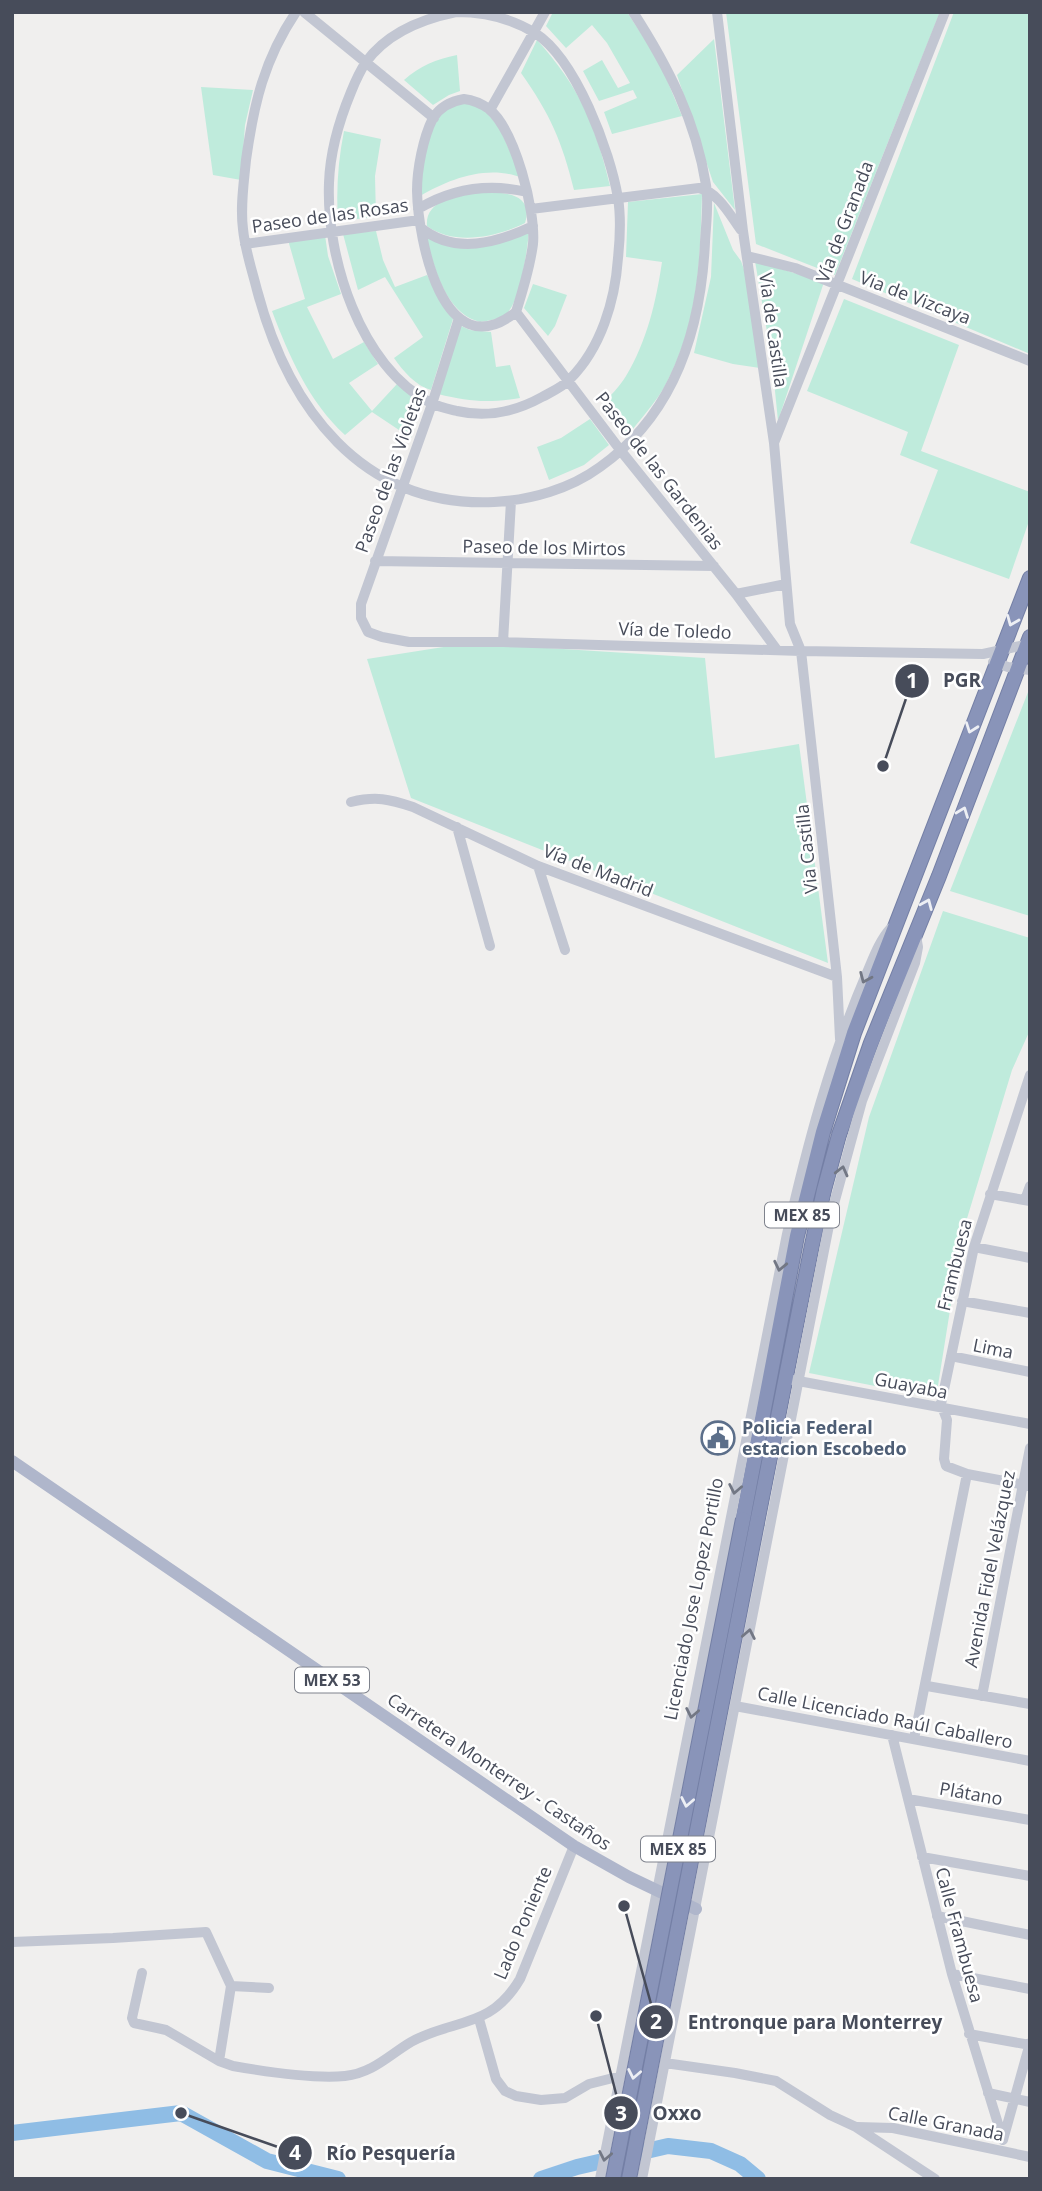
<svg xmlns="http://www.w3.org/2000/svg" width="1042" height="2191" viewBox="0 0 1042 2191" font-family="'Open Sans',sans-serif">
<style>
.green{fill:#bfebdc}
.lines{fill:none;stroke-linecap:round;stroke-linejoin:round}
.river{stroke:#8fbde5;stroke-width:16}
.highway-casing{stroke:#747fa5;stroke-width:16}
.minor{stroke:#c2c6d2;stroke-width:10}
.major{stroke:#afb6cb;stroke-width:12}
.highway{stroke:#8994b9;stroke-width:14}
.highway-bridge-casing{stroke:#747fa5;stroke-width:16;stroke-linecap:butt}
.highway-bridge{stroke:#8994b9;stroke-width:14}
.oneway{stroke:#edeff4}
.oneway2{stroke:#727784}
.labels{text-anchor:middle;stroke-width:5;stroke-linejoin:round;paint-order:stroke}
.shield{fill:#fff;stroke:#7e828c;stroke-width:2}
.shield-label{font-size:16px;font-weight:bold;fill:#474c5a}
.street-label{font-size:18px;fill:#474c5a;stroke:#fff}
.service-label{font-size:18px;font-weight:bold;fill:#4e5e75;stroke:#fff;text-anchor:start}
.leader{fill:none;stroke:#474c5a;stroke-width:2.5}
.callout-dot{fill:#474c5a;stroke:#fff;stroke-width:2.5}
.mark-label{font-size:21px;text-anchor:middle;font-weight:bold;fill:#fff}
.callout-label{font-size:19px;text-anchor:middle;font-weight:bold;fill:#474c5a;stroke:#fff;stroke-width:5;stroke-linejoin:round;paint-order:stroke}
</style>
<rect width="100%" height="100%" fill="#f0efee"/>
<path class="green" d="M553,12H627L659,61L682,116L612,134L604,112L637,98L633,90L599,101L583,71L602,60L618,88L630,83L607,43L592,25L566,48L546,26Z
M726,12H940L835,275L756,244Z
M954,12H1030V354L852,279Z
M714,39L735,210L713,182L677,75Z
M537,40C580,88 595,123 610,186L574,190C562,141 550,114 521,73Z
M457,55L460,91L449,95L433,105L404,80C420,66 436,59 457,55Z
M201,87L253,90L245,125L241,180L213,175Z
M462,101L481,106L499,127L522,178C488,164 449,179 420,196C422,176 425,124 442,111C447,107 456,104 462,101Z
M344,131L381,139L375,176L376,217L338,221C336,190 338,161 344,131Z
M473,192C494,192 536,189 525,223C497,237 454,246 427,226C425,201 454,197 473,192Z
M702,194C700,263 699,319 667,382C657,402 639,420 626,438L602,405C610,396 620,386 626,376C647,341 656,302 662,262L626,257L628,202Z
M714,203L733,250L741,261L747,278L760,368L733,364L694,353L711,277Z
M529,229C528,248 520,303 506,314C500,319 488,321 480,322C445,313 434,267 426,236C465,259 491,243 529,229Z
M376,231L383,260L395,287L427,275L453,319L431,390C416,386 403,371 394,358L423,337L385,277L358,290L343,234Z
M325,235L328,256L341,294L307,307L333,359L364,342L378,364L349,383L372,411L397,384L421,403L411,438L372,412L345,435C309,402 289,356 272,311L305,299L288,240Z
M755,261L824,282L778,421L772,361Z
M533,284L567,295L555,326L548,336L524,308Z
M844,299L959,345L921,451L1030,492V518L1009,579L910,543L938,470L900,455L908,432L807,391Z
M459,325L470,330L491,332L496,367L510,365L520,398C488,403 470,402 438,394Z
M590,419L609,445L584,465L549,480L537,447L561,438Z
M469,643L705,658L715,758L799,744L828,963L411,798L367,659Z
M1030,687V916L950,891Z
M943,911L1030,938V1030L1012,1070L962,1235L936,1398L809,1373L869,1117Z"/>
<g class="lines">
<path class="river" d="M12,2133L181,2113L267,2161L338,2179
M541,2179L577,2167L668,2146L711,2151L740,2164L758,2179"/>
<defs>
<path id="highway" d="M743,1519L797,1236L823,1132L854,1033L1030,578
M757,1523L812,1245L824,1190L839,1135L871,1043L939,876L1030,637"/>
</defs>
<use href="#highway" class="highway-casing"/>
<path class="minor" d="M296,12C264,60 254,103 246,160C244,182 240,206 243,229C245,250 252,270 257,290C288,407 361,508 494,502C531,500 570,489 600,467C675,414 701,329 705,242C706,223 709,203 706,185C696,121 668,66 633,12
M304,12L434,118
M456,12C483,12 511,18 535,33C576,59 610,151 618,198C621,217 620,239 618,258C615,301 601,348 570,379C563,387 551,392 542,397C515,412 488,418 457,411C449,409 439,407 431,403C360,367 326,257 329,183C330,151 339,121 351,92C355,82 360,71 366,62C387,33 422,19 456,12Z
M717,12L743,231L774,443L790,624L801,651L837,977L840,1039
M464,99C473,100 482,104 489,109C515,130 536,211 533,244C530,267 523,290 516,312C443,370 418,239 417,191C417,169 423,138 433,118C440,107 452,101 464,99Z
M490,110L545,12
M418,209C453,188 488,183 527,192
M531,209L699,188C718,192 730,215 741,230
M421,228C455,255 497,243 533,226
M245,244L419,220
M747,256L795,268L1030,361
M516,312L621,451L736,594L777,650
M459,318L432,404L361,604V618L368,632L382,637L409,642H503L801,651L983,654L1029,644
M774,443L945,12
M375,561L714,566
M736,594L786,584
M503,642L511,501
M993,662L1008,667L1030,670
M351,802C376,796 389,799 413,807L538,866L837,977
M457,827L490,946
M538,866L565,950
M1030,1075L974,1247L941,1404L947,1420L944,1459L946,1466L967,1474L1030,1486
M990,1194L1030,1201
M1025,1200L1030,1186
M974,1247L1030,1258
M962,1301L1030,1313
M951,1356L1030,1372
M793,1380L1030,1424
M927,1686L1030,1704
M982,1696L1030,1448
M735,1706L1030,1761
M892,1735L952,1974L1003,2140
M914,1739L967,1474
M908,1799L1030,1820
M922,1857L1030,1876
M937,1916L1030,1935
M12,1942L113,1938L206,1932L231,1986L219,2061
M142,1973L132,2018L134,2023L166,2030L219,2061L233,2066C267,2072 311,2079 345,2076C373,2073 389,2055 411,2042C454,2018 490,2030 520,1979L574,1846
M952,1974L1030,1989
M231,1986L269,1988
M479,2019L496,2079L505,2091L516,2096L541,2100L565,2098L589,2084L621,2076
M969,2034L1030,2045
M665,2063L735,2073L776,2081L830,2115L856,2127L935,2179
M988,2093L1030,2102
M857,2127L893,2128L1030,2157
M1003,2140L1030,2043
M600,2179L787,1234C807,1146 830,1059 866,975C873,959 879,941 891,928
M642,2179L831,1215L862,1101L915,963L918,947L916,936"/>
<path class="major" d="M12,1461L574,1846L629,1877L696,1909"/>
<use href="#highway" class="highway"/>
<defs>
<path id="highway-bridge" d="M613,2179L743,1519
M629,2179L757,1523"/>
</defs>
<use href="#highway-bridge" class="highway-bridge-casing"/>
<use href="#highway-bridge" class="highway-bridge"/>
</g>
<defs><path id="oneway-chevron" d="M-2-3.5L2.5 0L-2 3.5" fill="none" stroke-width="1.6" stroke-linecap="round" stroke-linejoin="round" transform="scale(1.75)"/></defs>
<g class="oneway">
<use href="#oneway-chevron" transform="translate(1012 621) rotate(112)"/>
<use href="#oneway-chevron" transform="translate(971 728) rotate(110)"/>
<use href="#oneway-chevron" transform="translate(963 812) rotate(-69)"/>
<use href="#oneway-chevron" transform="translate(927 904) rotate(-67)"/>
<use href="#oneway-chevron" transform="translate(687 1802) rotate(101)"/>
<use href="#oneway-chevron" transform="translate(634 2074) rotate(101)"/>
</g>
<g class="oneway2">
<use href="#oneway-chevron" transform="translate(865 978) rotate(113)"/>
<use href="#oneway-chevron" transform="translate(842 1171) rotate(-76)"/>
<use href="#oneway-chevron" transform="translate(780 1266) rotate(102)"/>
<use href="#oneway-chevron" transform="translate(735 1489) rotate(101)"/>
<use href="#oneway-chevron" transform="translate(749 1634) rotate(-79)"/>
<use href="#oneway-chevron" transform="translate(692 1713) rotate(101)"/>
<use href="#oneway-chevron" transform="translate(605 2156) rotate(101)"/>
</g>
<defs>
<symbol id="civic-ring" viewBox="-11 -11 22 22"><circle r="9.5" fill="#fff" stroke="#5c6f8a" stroke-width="1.5"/><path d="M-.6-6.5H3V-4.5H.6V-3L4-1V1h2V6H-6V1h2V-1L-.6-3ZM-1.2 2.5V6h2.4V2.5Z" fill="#5c6f8a"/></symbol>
</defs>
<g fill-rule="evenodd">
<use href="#civic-ring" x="699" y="1419" width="38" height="38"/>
</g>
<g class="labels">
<g class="shield">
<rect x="765" y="1202.5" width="74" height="25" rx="5"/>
<rect x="295" y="1667.5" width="74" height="25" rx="5"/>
<rect x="641" y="1836.5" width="74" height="25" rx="5"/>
</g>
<g class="shield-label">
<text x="802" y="1221">MEX 85</text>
<text x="332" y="1686">MEX 53</text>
<text x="678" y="1855">MEX 85</text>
</g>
<g class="street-label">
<text transform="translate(330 216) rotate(-8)" y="6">Paseo de las Rosas</text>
<text transform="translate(845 222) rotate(-69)" y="6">Vía de Granada</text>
<text transform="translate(915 298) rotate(21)" y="6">Via de Vizcaya</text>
<text transform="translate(773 330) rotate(82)" y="6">Vía de Castilla</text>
<text transform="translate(391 470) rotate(-70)" y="6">Paseo de las Violetas</text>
<text transform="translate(659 471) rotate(52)" y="6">Paseo de las Gardenias</text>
<text transform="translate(544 548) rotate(1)" y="6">Paseo de los Mirtos</text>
<text transform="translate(675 631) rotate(2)" y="6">Vía de Toledo</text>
<text transform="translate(807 849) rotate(-96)" y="6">Via Castilla</text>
<text transform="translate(598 871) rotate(21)" y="6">Vía de Madrid</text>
<text transform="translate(955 1265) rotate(-76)" y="6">Frambuesa</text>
<text transform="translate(993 1349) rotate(11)" y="6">Lima</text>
<text transform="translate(911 1386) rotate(11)" y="6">Guayaba</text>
<text transform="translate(990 1569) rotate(-79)" y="6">Avenida Fidel Velázquez</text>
<text transform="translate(694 1599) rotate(-79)" y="6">Licenciado Jose Lopez Portillo</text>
<text transform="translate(885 1718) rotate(11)" y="6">Calle Licenciado Raúl Caballero</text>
<text transform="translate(499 1772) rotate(34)" y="6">Carretera Monterrey - Castaños</text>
<text transform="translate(971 1794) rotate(10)" y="6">Plátano</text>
<text transform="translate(523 1923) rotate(-67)" y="6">Lado Poniente</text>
<text transform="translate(959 1935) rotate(75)" y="6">Calle Frambuesa</text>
<text transform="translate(946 2124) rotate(11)" y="6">Calle Granada</text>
</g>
<g class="service-label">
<text x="742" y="1434">Policia Federal<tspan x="742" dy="21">estacion Escobedo</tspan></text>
</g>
</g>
<path class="leader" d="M883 766L912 681M624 1906L656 2022M596 2016L621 2113M181 2113L295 2153"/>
<g class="callout-dot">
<circle cx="883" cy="766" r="7"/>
<circle cx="624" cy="1906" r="7"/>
<circle cx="596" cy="2016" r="7"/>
<circle cx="181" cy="2113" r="7"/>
<circle cx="912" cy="681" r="18"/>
<circle cx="656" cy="2022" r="18"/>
<circle cx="621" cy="2113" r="18"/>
<circle cx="295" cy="2153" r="18"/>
</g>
<g class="mark-label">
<text x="912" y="688">1</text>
<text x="656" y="2029">2</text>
<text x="621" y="2121">3</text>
<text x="295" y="2160">4</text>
</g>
<g class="callout-label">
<text x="962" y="687">PGR</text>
<text x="815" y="2029">Entronque para Monterrey</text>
<text x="677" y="2120">Oxxo</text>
<text x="391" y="2160">Río Pesquería</text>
</g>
<rect width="1042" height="2191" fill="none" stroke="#474c5a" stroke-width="28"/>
</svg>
